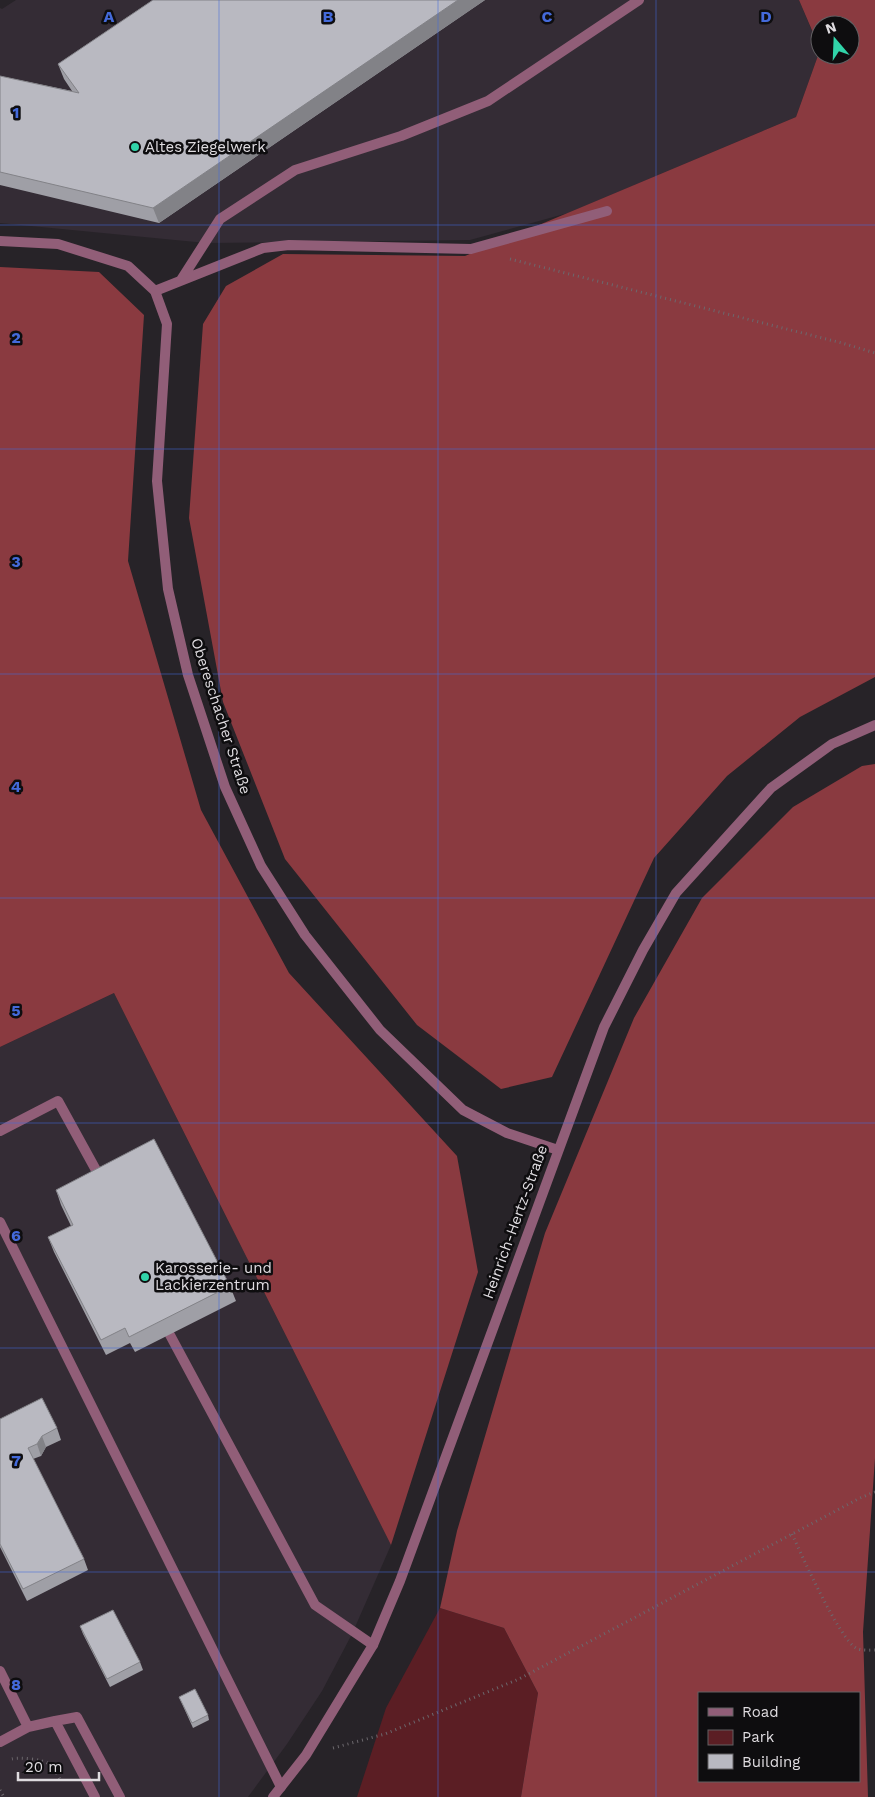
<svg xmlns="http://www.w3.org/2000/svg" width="875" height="1797" viewBox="0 0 875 1797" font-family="'Work Sans',sans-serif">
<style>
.built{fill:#342c35}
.green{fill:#5b1e24}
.forest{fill:#8a3a40;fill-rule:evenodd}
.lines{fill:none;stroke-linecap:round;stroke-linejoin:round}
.path{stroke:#6c686d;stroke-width:3;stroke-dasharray:1 4;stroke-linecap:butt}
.lane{stroke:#915e78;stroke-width:10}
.street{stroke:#915e78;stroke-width:10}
.wall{fill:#9f9fa6}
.shaded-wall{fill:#828287}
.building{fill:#b9b9c1;stroke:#828287}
.grid{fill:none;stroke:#446ada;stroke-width:1;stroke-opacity:0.55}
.poi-dot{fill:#31d4a9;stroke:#0e0d0f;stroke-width:2}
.labels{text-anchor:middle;stroke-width:5;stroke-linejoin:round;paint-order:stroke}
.poi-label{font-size:15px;fill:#dfdce0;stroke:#0e0d0f;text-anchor:start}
.street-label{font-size:15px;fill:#dfdce0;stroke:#0e0d0f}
.grid-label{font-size:16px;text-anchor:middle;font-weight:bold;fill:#446ada;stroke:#0e0d0f;stroke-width:5;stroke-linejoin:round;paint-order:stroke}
</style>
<rect width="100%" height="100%" fill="#272328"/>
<path class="built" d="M16,0H799L820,50L796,117L568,213L470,240L206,243L0,223V8L2,9Z
M114,993L391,1545L352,1634L322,1691L287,1744L248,1797H0V1047Z"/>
<path class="green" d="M440,1608L504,1628L538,1693L521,1797H357L386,1708Z"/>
<path class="forest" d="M799,0H875V677L800,717L727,776L654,858L552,1077L501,1089L417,1025L285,859L223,702L189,518L203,324L226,286L283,254L465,256L796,117L820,50V55H850V25H820V49Z
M0,267L99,272L144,315L128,561L201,810L289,973L457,1156L478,1272L391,1545L114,993L0,1047Z
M875,764V1458L863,1632L868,1797H521L538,1693L504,1628L440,1608L457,1531L545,1233L634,1018L702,898L793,807L862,766ZM859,1693V1781H699V1693Z"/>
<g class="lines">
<path class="path" d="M510,259L842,343L875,353
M792,1534C802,1556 839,1638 856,1648C861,1651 870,1650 875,1650
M333,1748L385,1734L519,1679L860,1498L875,1492
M12,1759C19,1757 43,1759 49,1764C54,1767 58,1776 61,1781
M0,1790L4,1797"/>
<path class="lane" d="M181,280L220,219L295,170L401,136L488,101L639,0
M155,291L263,248L289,245L471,249L607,211
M0,1131L58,1101L102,1181
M0,1222L281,1787
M170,1335L315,1605L373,1645
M0,1671L28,1727
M55,1721L77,1717L120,1797
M0,1742L28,1727L55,1721L95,1797"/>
<path class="street" d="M0,241L58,244L128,266L155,291L167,324L157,481L168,589L188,675L225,787L261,866L305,935L380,1030L463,1110L507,1133L558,1150
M273,1797L306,1755L373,1645L400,1581L604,1027L643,950L676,893L771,788L832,744L875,725"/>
</g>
<path class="wall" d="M153,0H485L159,223L0,185V76L72,91L64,79L58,64Z
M56,1190L230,1286L236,1301L135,1352L130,1343L106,1355L54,1252L48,1237L71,1226L61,1205Z
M0,1419L57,1428L61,1440L46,1447L41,1456L33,1459L84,1559L88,1570L27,1601L0,1547Z
M80,1626L140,1662L143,1670L110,1687L83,1634Z
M179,1697L208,1715L209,1720L193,1728Z"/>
<path class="shaded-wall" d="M458,0H485L159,223L153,208Z
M42,1436L46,1447L41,1456L37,1444Z"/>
<path class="building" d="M153,0H458L153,208L0,172V76L79,93L58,64Z
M154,1139L230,1286L129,1337L125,1328L101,1340L48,1237L73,1225L56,1190Z
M42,1398L57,1428L42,1436L37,1444L28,1448L84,1559L23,1589L0,1544V1419Z
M113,1610L140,1662L107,1679L80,1626Z
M195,1689L208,1715L192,1723L179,1697Z"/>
<path class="grid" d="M219,0V1797M438,0V1797M656,0V1797M0,225H875M0,449H875M0,674H875M0,898H875M0,1123H875M0,1348H875M0,1572H875"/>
<g class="poi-dot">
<circle cx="135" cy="147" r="5"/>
<circle cx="145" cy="1277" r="5"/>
</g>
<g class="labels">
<g class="poi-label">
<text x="145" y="152">Altes Ziegelwerk</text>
<text x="155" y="1273">Karosserie- und<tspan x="155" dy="17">Lackierzentrum</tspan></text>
</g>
<g class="street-label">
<text transform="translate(221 716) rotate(72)" y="5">Obereschacher Straße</text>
<text transform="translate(515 1222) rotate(-70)" y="5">Heinrich-Hertz-Straße</text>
</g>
</g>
<g class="grid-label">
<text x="109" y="22">A</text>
<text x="328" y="22">B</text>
<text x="547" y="22">C</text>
<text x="766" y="22">D</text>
<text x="16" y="118">1</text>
<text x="16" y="343">2</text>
<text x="16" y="567">3</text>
<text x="16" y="792">4</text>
<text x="16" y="1016">5</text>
<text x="16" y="1241">6</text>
<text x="16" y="1466">7</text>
<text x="16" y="1690">8</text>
</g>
<rect x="698" y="1692" width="162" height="90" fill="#0e0d0f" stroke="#626063"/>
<rect x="708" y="1708" width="25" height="8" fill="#915e78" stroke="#626063"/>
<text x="742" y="1717" font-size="15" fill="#dfdce0">Road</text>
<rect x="708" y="1730" width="25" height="15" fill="#5b1e24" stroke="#626063"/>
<text x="742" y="1742" font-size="15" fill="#dfdce0">Park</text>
<rect x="708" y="1754" width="25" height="15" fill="#b9b9c1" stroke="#626063"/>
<text x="742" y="1767" font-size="15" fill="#dfdce0">Building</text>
<g transform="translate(835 40) rotate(341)"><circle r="24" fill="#0e0d0f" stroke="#626063"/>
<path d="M0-4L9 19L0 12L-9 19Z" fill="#31d4a9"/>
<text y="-8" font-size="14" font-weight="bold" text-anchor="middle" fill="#dfdce0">N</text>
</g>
<path d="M18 1772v8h81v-8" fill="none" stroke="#dfdce0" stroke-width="2.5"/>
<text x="25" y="1772" font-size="15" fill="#dfdce0" stroke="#0e0d0f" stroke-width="4" paint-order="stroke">20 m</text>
</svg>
